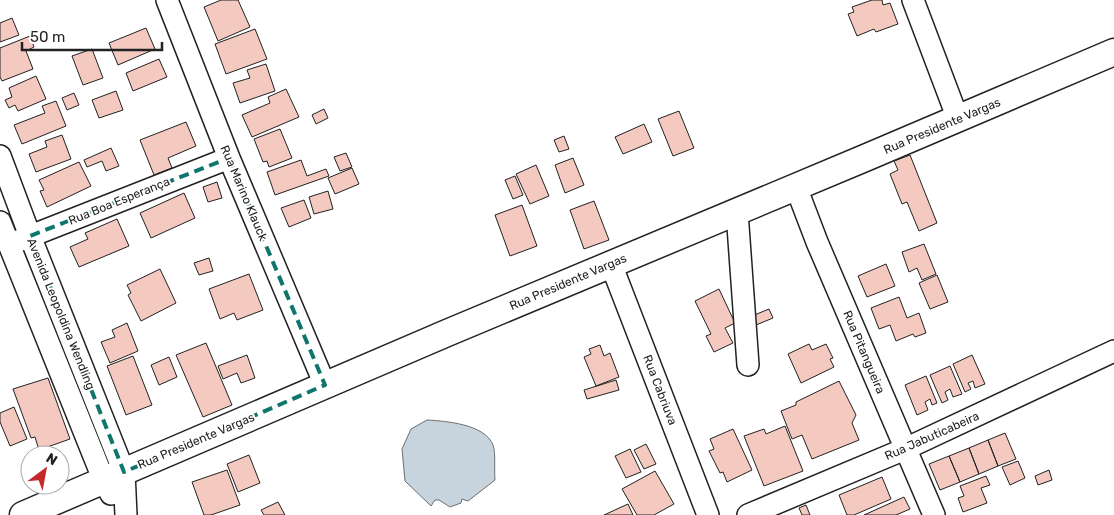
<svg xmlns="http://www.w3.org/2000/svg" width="1114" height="515" viewBox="0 0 1114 515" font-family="Rubik,sans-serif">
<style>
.water{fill:#c7d3dd;stroke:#6f6f6f}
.building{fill:#f3c9c0;stroke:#222}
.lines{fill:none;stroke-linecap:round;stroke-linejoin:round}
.minor-casing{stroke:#222;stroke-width:24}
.major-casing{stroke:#222;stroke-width:29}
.minor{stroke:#fff;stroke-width:21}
.major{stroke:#fff;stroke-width:26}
.marked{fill:none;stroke:#0f766e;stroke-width:4;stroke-dasharray:10 6;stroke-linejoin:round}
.labels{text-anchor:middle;stroke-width:4;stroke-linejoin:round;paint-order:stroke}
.street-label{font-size:12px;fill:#222;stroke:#fff}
</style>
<rect width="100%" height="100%" fill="#fff"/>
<path class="water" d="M427,420C445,421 485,424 493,445C496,453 494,471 495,480L468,501L462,499L461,503L450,507L439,500H435L431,506L405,481L402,449L411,429Z"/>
<path class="building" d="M221,0H238L250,27L218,41L204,7Z
M872,0H882L883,5L890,3L898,24L876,32L874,29L857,36L848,14L854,12L852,7Z
M12,18L19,35L0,42V23Z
M146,28L155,49L118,65L109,43Z
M255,29L267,59L226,74L215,44Z
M30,36L34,47L26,51L33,69L2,81L0,77V48Z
M92,49L103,78L83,85L72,56Z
M159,59L167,77L133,91L126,73Z
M266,64L275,91L240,103L233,83L250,78L247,70Z
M36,76L46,99L18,111L15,105L9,108L5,100L12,97L9,88Z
M286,89L299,117L252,137L242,115L270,103L268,97Z
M116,91L123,110L99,118L92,100Z
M74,93L79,105L67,110L62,98Z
M56,101L66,126L22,144L14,125L45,113L42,106Z
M324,109L328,118L316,124L312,115Z
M679,111L694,148L673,156L658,119Z
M186,122L196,146L168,158L172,168L154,175L140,140Z
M644,124L652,142L623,154L615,137Z
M280,129L292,158L269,167L267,161L263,162L254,139Z
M62,135L71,159L36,172L29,154L47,147L45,141Z
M564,136L569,149L559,152L554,140Z
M111,148L119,166L106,171L102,161L87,167L84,160Z
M346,153L352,167L340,171L334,157Z
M910,155L937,223L919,231L907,202L902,204L890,174L898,170L894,161Z
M573,158L584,185L565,193L555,165Z
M301,160L307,176L326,169L329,176L275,195L267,172Z
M79,162L91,186L47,207L40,191L44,190L39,180Z
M536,165L549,196L530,204L516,174Z
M352,168L359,184L335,194L328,178Z
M515,176L523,195L513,199L505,180Z
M217,182L222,198L208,202L203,187Z
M328,191L333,209L314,214L309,197Z
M184,193L195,218L151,238L140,213Z
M304,200L311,218L289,227L281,208Z
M594,201L609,240L584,249L570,210Z
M522,205L537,246L510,256L495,215Z
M117,219L129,246L79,267L70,247L88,239L85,233Z
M924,244L936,274L922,280L917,268L909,272L902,252Z
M209,258L213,271L199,275L194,263Z
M886,264L895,286L867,297L858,276Z
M160,269L176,303L141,321L128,295L131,293L127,285Z
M249,274L263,310L237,320L234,313L220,319L209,289Z
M937,275L948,302L930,309L919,283Z
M719,289L735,323L725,328L733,343L714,352L706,336L711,334L695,301Z
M899,297L907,318L919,313L926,333L915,337L913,334L896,341L890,325L879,329L871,308Z
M769,309L773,318L756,325L752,316Z
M127,323L138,351L110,363L101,342L115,337L112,330Z
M206,343L232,405L203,417L176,355Z
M809,344L812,350L826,344L833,358L830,359L834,367L801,383L788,354Z
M600,345L604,356L610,353L619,377L596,386L584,357L591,354L589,349Z
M247,355L255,378L241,383L237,373L223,379L218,366Z
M972,355L985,384L975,388L973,381L968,383L971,389L965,392L953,364Z
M133,356L152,405L126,415L107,366Z
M169,357L177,377L159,385L151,365Z
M950,366L962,394L953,397L950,389L945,392L948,400L942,403L930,375Z
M926,376L937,403L932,405L930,399L925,402L928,410L917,415L905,385Z
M48,378L70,439L39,450L35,437L31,438L13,389Z
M616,380L619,390L587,399L584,390Z
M839,381L856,415L852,423L859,440L812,459L802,435L792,439L781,411L796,405V402Z
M14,407L27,439L10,446L0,422V413Z
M785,426L803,471L764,486L744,436L764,429L766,434Z
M733,429L752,470L727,482L723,472L720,473L709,451L714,449L710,439Z
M1005,433L1016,459L998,466L988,440Z
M988,440L998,466L979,474L969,448Z
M646,444L656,464L644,469L634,450Z
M969,448L979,474L960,482L949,456Z
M630,449L641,472L626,478L615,456Z
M249,455L260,483L238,492L227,464Z
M949,456L960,482L940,490L929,464Z
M1018,461L1025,478L1010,485L1002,467Z
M227,470L240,505L211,515H204L192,482Z
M1049,470L1052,480L1038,485L1035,476Z
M655,471L674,504L654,515H637L622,489Z
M986,476L990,485L981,488L987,503L963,512L958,498L964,496L960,486Z
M882,477L891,499L854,515H847L839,495Z
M904,497L910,509L896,515H864Z
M278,502L285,515H264L261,510Z
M628,504L633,515H604Z
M806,505L810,515H802L799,508Z"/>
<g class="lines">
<defs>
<path id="minor" d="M167,0L229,158L325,385
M913,0L958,119
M0,156L30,236L124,472L126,515
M796,187L817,242L934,515
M737,212L748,365
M0,222L104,481L111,494
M18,241L229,158
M611,264L708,515
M748,515L905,449L1114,351"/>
<path id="major" d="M23,515L447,333L865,158L1114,52"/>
</defs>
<use href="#minor" class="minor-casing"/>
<use href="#major" class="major-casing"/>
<use href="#minor" class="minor"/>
<use href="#major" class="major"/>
</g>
<path class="marked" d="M229,158L325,385L124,472L30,236Z"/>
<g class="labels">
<g class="street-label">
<text transform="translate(942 126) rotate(-23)" y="4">Rua Presidente Vargas</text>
<text transform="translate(244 193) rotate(67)" y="4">Rua Marino Klauck</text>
<text transform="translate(119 201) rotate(-22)" y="4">Rua Boa Esperança</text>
<text transform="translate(568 282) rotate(-23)" y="4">Rua Presidente Vargas</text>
<text transform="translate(61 314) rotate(68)" y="4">Avenida Leopoldina Wendling</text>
<text transform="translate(864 352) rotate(67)" y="4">Rua Pitangueira</text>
<text transform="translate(660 390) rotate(69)" y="4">Rua Cabriuva</text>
<text transform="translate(932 436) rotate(-24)" y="4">Rua Jabuticabeira</text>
<text transform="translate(196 441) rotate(-23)" y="4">Rua Presidente Vargas</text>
</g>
</g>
<g transform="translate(45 470) rotate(32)"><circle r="24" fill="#ffffff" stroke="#a7a7a7"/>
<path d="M0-4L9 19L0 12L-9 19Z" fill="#c62828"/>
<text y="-8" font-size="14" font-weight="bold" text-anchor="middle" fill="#222222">N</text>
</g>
<path d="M22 42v8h140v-8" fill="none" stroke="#222222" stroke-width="2.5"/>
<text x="30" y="42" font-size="15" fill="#222222" stroke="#ffffff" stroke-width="4" paint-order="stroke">50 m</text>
</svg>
